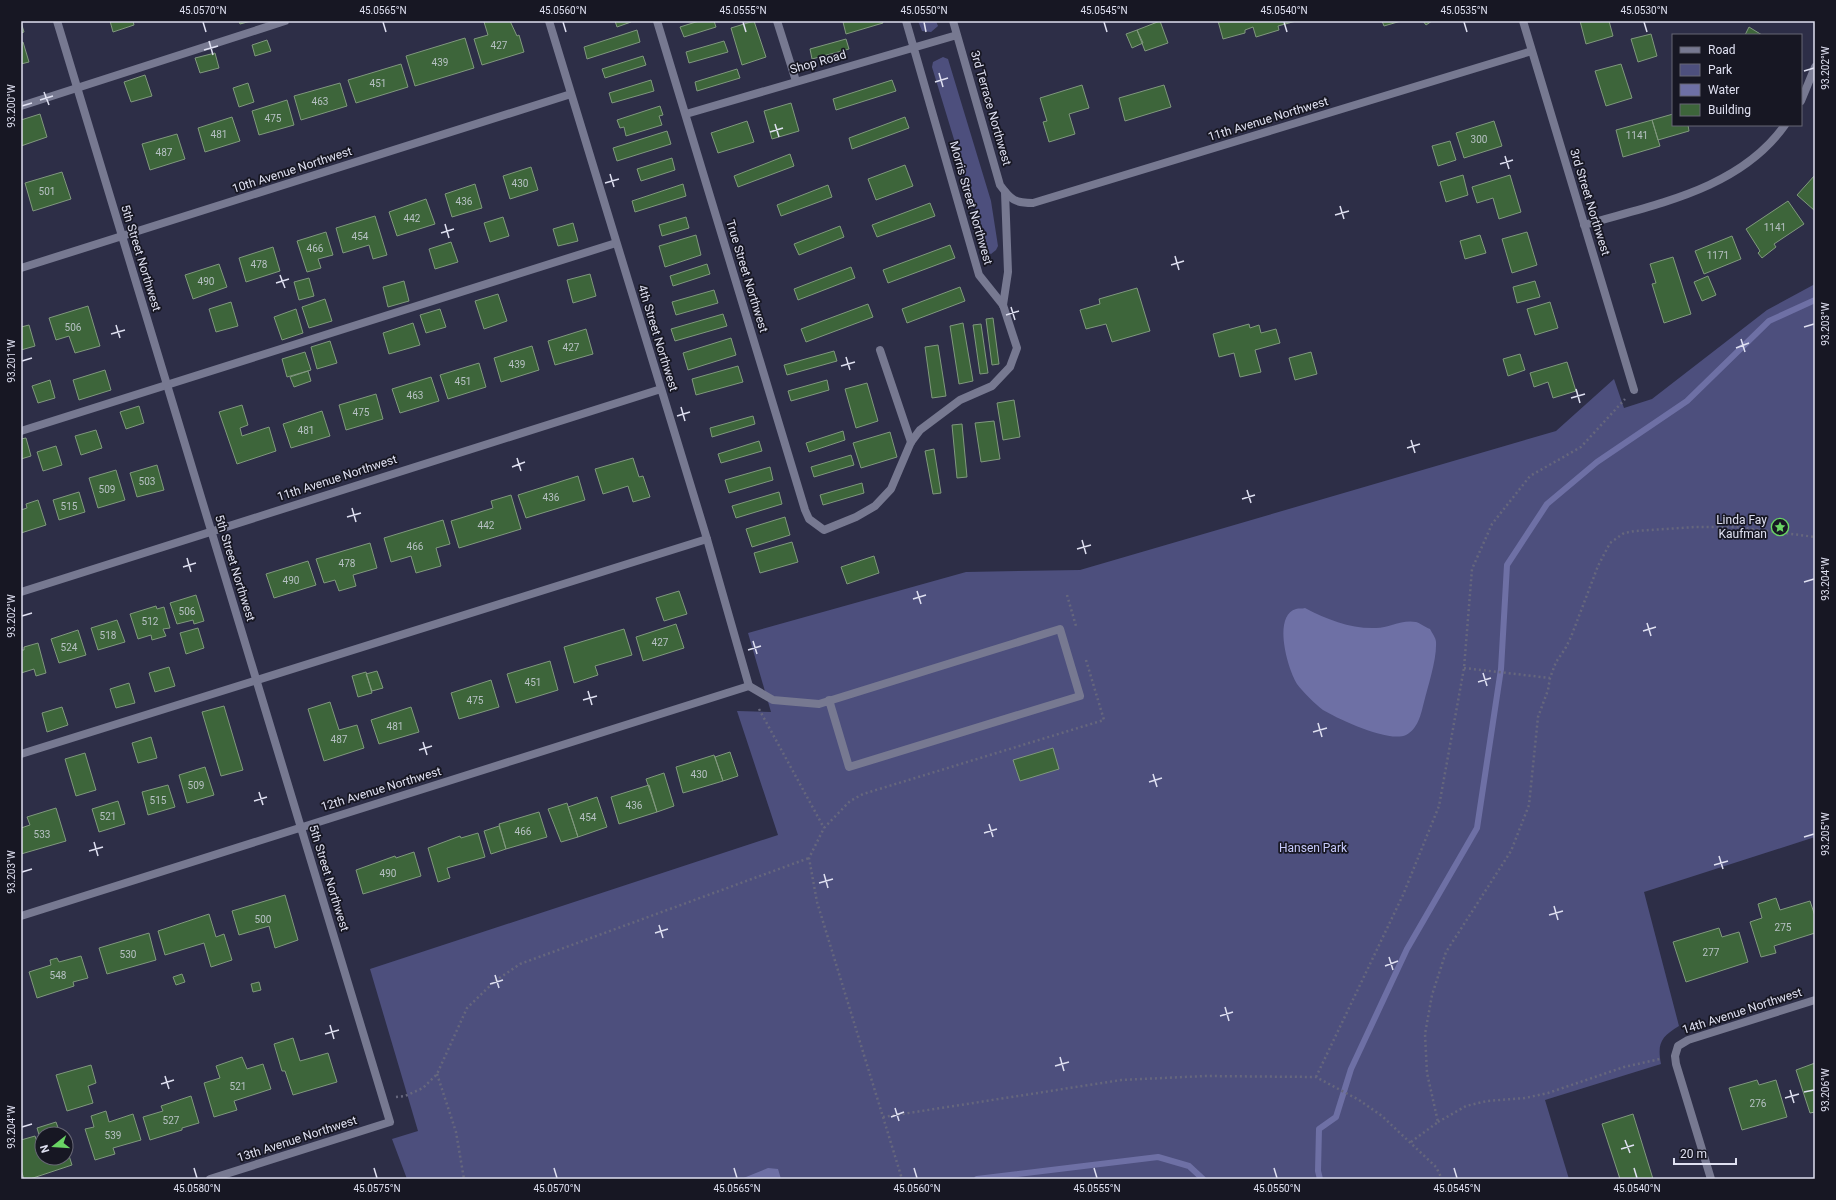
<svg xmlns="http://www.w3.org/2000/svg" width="1836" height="1200" viewBox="0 0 1836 1200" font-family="Roboto,sans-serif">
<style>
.green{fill:#4d4f7d}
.water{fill:#6e70a5}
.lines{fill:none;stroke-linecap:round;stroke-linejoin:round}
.stream{stroke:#6e70a5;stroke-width:6}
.building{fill:#3d653a;stroke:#80987e}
.path{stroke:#66677d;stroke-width:2.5;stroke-dasharray:2 3;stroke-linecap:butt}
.service{stroke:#777991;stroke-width:8}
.minor{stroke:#777991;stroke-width:8}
.ticks{fill:none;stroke:#dfe0f1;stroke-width:1.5}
.labels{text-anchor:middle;stroke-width:3.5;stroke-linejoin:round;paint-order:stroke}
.number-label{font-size:10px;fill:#b6c1c3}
.street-label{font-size:12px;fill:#dfe0f1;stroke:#171723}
.poi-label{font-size:12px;fill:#dfe0f1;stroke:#171723;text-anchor:end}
.park-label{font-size:12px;fill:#c8cbfc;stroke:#171723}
.neatline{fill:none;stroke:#dfe0f1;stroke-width:1.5}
.ticks-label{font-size:10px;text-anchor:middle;fill:#dfe0f1}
</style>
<rect width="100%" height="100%" fill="#2d2e47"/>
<path class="green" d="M918,21H936L938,26L931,32L922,31Z
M943,57L948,59L991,201L998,246L996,250L991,254L989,253L987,248L932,67L933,62Z
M1815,284V837L1644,892L1679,1026C1661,1037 1657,1043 1661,1064L1545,1100L1569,1179H407L392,1139L418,1131L370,969L778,835L737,711L771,712L748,633L966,572L1080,570L1556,431L1614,379L1624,408L1652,399L1767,310Z"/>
<path class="water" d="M1305,608C1328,620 1351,629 1376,628C1389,628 1402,619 1416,622C1420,623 1425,627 1430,629C1432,633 1436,638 1436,642C1437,659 1428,686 1424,702C1421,714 1418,729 1406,735C1389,743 1338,719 1323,710C1316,705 1302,691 1297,684C1288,670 1272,616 1296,609C1299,608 1302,609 1305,608Z
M768,1168L778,1169L781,1179H741Z"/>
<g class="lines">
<path class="stream" d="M977,1179L1158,1157L1189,1166L1203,1179
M1320,1179L1318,1171L1319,1129L1336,1117L1351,1069L1407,949L1477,828L1501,669L1507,565L1547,504L1597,462L1687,401L1769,321L1815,300"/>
</g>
<path class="building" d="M110,21H133L134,25L113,32Z
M239,21H251L240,24Z
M487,21H510L517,36L519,35L524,52L482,65L474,39L488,35L484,22Z
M615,21H630L631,22L617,27Z
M699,21H714L716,27L684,37L680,27Z
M754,21L766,57L742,65L731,28Z
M847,21H882L883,23L846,34L843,22Z
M1160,21L1168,43L1145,51L1137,30Z
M1218,21H1296L1278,26L1279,30L1256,37L1253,27L1245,30V33L1223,39Z
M1382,21H1401L1384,26Z
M1423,21H1432L1426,25Z
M1580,21H1609L1613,36L1586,44Z
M21,22L24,32L21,33Z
M1749,27L1762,35H1745Z
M637,30L640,42L587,59L584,47Z
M1137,30L1143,43L1132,48L1126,34Z
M1651,34L1657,56L1638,62L1631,39Z
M465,38L474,68L415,86L406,56Z
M846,39L849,49L812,59L810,49Z
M267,40L271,51L255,56L252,45Z
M724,41L728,52L689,63L686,52Z
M23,42L29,62L21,64V43Z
M215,53L219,68L200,73L195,58Z
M643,56L646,65L605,78L602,69Z
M401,64L408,87L356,103L348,80Z
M1621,64L1632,98L1606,106L1595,71Z
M737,69L740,78L697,91L695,82Z
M145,75L152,96L131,102L124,82Z
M651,80L654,91L612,103L609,93Z
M892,80L896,91L836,110L833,99Z
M248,83L254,102L239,107L233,88Z
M340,83L347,106L301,120L294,96Z
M1082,85L1089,108L1069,114L1075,134L1049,142L1043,122L1047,121L1040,98Z
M1164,85L1171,107L1125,121L1119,98Z
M287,100L294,125L259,135L252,111Z
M791,103L799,131L772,139L764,111Z
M660,106L663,115L659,116L662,125L626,136L624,127L620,128L617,120Z
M40,114L47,137L21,146V120Z
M1673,114V125H1688L1689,131L1658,140L1652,120Z
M232,117L240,141L205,152L198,128Z
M905,117L909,128L852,149L849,138Z
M1652,120L1660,146L1623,157L1616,130Z
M747,121L754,142L718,153L711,133Z
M1494,121L1502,146L1464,158L1456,133Z
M667,131L671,144L617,161L613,148Z
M177,134L185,159L150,170L142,144Z
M1450,141L1456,160L1438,166L1432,146Z
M790,154L794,166L738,187L734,176Z
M672,158L675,170L641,181L637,169Z
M905,165L913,186L876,200L868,179Z
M531,167L538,190L510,199L503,176Z
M62,172L71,199L33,211L25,183Z
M1463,175L1468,195L1446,202L1440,182Z
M1510,175L1521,212L1499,219L1493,198L1477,203L1472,187Z
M1815,175V211L1797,195Z
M475,184L482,208L452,217L445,194Z
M683,184L686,196L635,212L632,201Z
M828,185L832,197L781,216L777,205Z
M426,199L435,224L397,236L389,212Z
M1788,201L1804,224L1774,244L1776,247L1762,258L1758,253L1760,251L1746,229Z
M930,203L935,216L877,237L872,225Z
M375,216L387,255L373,259L369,245L343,253L336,228Z
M503,217L509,236L490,242L484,223Z
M686,217L689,228L662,236L659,225Z
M573,223L578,241L558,246L553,229Z
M840,226L844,237L799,255L794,244Z
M326,232L333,255L318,259L321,268L307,272L297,241Z
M1527,232L1537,265L1512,273L1502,239Z
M696,235L701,255L665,267L659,246Z
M1480,235L1486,253L1465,259L1460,241Z
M1732,236L1741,259L1704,274L1695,251Z
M451,242L458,262L435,269L429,249Z
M950,245L955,258L888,283L883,270Z
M273,247L280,271L246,282L239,258Z
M1673,257L1691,314L1664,323L1652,284L1656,283L1650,264Z
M219,264L227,287L193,299L185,275Z
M707,264L710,274L673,286L670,276Z
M851,267L855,278L798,300L794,289Z
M590,274L596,296L573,303L567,280Z
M1708,276L1716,295L1702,301L1694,282Z
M309,278L314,296L299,300L294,282Z
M404,281L409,301L388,307L383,287Z
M1535,281L1540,297L1517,303L1513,287Z
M960,287L965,301L907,323L902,309Z
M1137,288L1150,331L1112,342L1106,324L1086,329L1080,310L1100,304L1099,299Z
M714,290L718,303L676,315L672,302Z
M498,294L507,321L484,329L475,301Z
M325,299L332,321L309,328L302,307Z
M231,302L238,326L216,332L209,309Z
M1550,302L1558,328L1535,335L1527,309Z
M868,304L873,317L806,342L801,329Z
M88,306L100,346L75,353L69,336L56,340L49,318Z
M296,309L303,333L282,340L274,317Z
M440,309L446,327L426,333L420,315Z
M723,314L727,326L675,341L671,329Z
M993,318L999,364L992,365L986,319Z
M413,323L420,345L389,354L383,333Z
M963,323L973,381L959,384L950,326Z
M981,324L988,373L980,374L973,325Z
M1249,324L1250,328L1259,325L1261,333L1276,329L1280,343L1255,350L1261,372L1240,377L1234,353L1219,357L1213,334Z
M29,325L35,346L21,350V327Z
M586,329L593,354L555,365L548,341Z
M731,338L736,355L688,370L683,353Z
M330,341L337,363L317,369L311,347Z
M938,345L946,396L932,398L925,347Z
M532,346L539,370L501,382L494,358Z
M834,351L837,361L787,375L784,365Z
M305,352L311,370L287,377L282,359Z
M1311,352L1317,374L1295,380L1289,358Z
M1520,354L1525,370L1508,376L1503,359Z
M1567,362L1576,391L1553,398L1548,382L1534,387L1530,373Z
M479,363L486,387L448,399L440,375Z
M738,366L743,382L696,395L692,379Z
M105,370L111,390L79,400L73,380Z
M308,371L311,381L294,387L290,377Z
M431,377L439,401L400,413L392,389Z
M50,380L55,398L38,403L32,386Z
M827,380L829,390L791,401L788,391Z
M867,383L878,421L856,428L845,389Z
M376,394L383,419L346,430L339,405Z
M1014,400L1020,437L1003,440L997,403Z
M242,405L248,425L240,428L242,436L269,427L276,451L237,464L219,412Z
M139,406L144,423L126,429L120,412Z
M322,411L330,436L291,448L283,424Z
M753,416L755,424L712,437L710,428Z
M994,421L1000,459L981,462L975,423Z
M962,424L967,477L957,478L952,425Z
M96,430L102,448L81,455L75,436Z
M843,431L845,440L809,452L806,443Z
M890,432L897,457L861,468L853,443Z
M26,438L31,456L21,459V439Z
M759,441L762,451L721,463L718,454Z
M56,446L62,465L43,471L37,452Z
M934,449L941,493L933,494L925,451Z
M851,455L854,465L814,477L811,467Z
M633,458L639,477L643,476L650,497L633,502L628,486L603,494L595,469Z
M157,465L164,490L137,497L130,473Z
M770,467L773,480L729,493L725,480Z
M116,470L125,500L98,508L89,478Z
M578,476L585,500L526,518L518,495Z
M862,483L864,493L823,505L820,495Z
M79,492L85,512L59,520L53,500Z
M779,492L782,504L736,518L732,506Z
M511,495L521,529L459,548L451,521L493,508L491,501Z
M38,500L46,525L21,533V510L27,508L26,504Z
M785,517L790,535L752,547L746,529Z
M443,520L450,544L436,548L441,566L416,573L411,556L391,562L384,538Z
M792,542L798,562L760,573L754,553Z
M370,543L377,568L353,575L356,586L339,591L335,580L324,583L316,559Z
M874,556L879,573L847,584L841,567Z
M308,561L316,585L274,598L266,574Z
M679,591L687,614L664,621L656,598Z
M196,595L204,621L194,624L193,620L177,624L170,603Z
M156,606L157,609L164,607L170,628L163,629L166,636L152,640L151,635L138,639L130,614Z
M117,620L125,642L98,650L91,628Z
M676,624L684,648L643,661L636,637Z
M198,628L204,648L186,654L180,633Z
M624,629L632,655L595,666L598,675L574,683L564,647Z
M78,630L86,655L59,663L51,639Z
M38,643L46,673L36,676L34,669L21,673V650H24V647Z
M550,661L558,690L516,703L507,674Z
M169,667L175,686L155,692L149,673Z
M377,671L383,688L372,691L366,674Z
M366,672L372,693L358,697L352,676Z
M491,680L499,707L459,719L451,693Z
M129,683L135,703L116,708L110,689Z
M330,702L339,730L357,725L364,748L324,761L308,709Z
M224,706L243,770L221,776L202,712Z
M62,707L68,725L47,732L42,713Z
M411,707L419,732L379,744L371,720Z
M151,737L157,758L138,763L132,743Z
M1053,748L1059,769L1020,781L1013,760Z
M730,752L738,776L723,781L715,757Z
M85,753L96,790L76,796L65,759Z
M714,755L723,781L683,793L676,767Z
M205,767L214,795L187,803L179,775Z
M664,773L674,806L657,812L646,779Z
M168,785L175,807L148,815L142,792Z
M649,785L657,812L619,824L611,797Z
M597,797L607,827L578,837L568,807Z
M118,801L125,824L99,832L92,809Z
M567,803L578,837L561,842L548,809Z
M56,808L66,841L21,854V828L30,825L27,817Z
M539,812L547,837L506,849L499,824Z
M499,826L506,849L491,854L484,831Z
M478,833L485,857L447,868L450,878L438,882L428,848L460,836L461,838Z
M414,852L421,876L363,894L356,870L395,856L396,858Z
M285,895L298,940L275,948L269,926L239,935L232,911Z
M1776,898L1780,910L1810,901L1815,916V933L1774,946L1776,953L1761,957L1750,922L1762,918L1758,904Z
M209,914L216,937L224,934L232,960L211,967L204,943L165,955L158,931Z
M1719,928L1722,937L1739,932L1748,962L1686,982L1673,942Z
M149,933L156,960L107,974L99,948Z
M81,956L88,978L73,982L74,986L37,998L29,972L51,965L50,960L57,958L59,962Z
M182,974L185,982L176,985L173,977Z
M259,982L261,990L253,992L251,984Z
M293,1038L300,1061L328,1053L337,1082L293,1095L285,1071H282L274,1044Z
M242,1057L247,1069L263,1064L271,1089L234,1101L237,1110L214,1117L204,1083L220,1078L216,1066Z
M1815,1063V1112L1810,1113L1796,1070Z
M91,1065L96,1083L88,1086L93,1103L67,1111L56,1075Z
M1757,1080L1759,1085L1776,1080L1787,1117L1742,1130L1729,1088Z
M191,1096L199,1123L182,1128V1130L150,1140L143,1117L163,1111L161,1106Z
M106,1111L109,1122L133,1114L141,1140L113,1148L115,1154L95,1160L85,1129L94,1127L91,1116Z
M1633,1114L1653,1179H1620L1602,1124Z
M56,1122L60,1133L62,1132V1134H42V1158H66V1146L72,1165L30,1179H24L21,1170V1140L35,1136L36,1139L40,1138L37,1128Z"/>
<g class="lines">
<path class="path" d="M1067,595L1076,626
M1086,660L1104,720L863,794L850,801L824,828L809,858L817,902L883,1117L1121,1080L1205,1076L1316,1077L1359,1100L1382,1116L1436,1167L1442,1179
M1464,668L1550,678
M759,709L824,828
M437,1074L456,1132L464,1179
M1316,1077L1403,895L1439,806L1464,668L1472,569L1492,524L1530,476L1581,447L1625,399
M396,1097L405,1096L423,1088L437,1074L467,1008L495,981L520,964L809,858
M883,1117L902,1179
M1438,1122L1466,1106L1487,1101L1525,1098L1548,1093L1624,1067L1660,1059
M1411,1142L1438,1122L1427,1073L1425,1034L1432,995L1446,952L1511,851L1529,805L1538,717L1548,690L1550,678L1556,662L1565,649L1571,637L1598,566L1610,543L1624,533L1635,531L1695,527H1736L1815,537"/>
<path class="service" d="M21,106L285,21
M1003,305L1008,272L1005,192
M880,350L911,442
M21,431L616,243
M749,686L773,700L819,704L1060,629L1080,696L849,767L829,700
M21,754L707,539"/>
<path class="minor" d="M57,21L390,1122L210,1179
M657,21L805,510L809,519L824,530L856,517L875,506L891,489L911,442L920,430L960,400L992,386L1010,367L1017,348L1003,305L979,275L906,21
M777,21L796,81
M953,21L1000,185C1011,200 1015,203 1033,203L1532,51
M1523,21L1634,390
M1801,101L1815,67
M686,114L957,35
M1584,225C1655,204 1739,190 1785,125
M21,268L571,94
M21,592L661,389
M21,916L749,686L707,539L549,21
M1711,1179L1676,1064L1675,1056L1678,1046L1688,1040L1815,1000"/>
</g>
<path class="ticks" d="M203,22L206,32M383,22L386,32M563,22L566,32M743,22L746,32M924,22L926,32M1104,22L1107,32M1284,22L1287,32M1464,22L1467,32M1644,22L1647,32M209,41L213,55M204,50L218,46M1804,71L1814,68M939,73L943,87M935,82L948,78M44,92L49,105M40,100L53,96M22,106L32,103M775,124L779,137M770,132L783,128M1505,156L1509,169M1500,164L1513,160M610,174L614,187M605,183L619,179M1340,206L1344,219M1335,215L1349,211M445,224L449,238M441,233L454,229M1175,256L1179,270M1171,265L1184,261M280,275L285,288M276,283L289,279M1011,307L1015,320M1006,315L1019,311M116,325L120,338M1804,327L1814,324M111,334L125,330M1741,339L1745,352M1736,348L1749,343M846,357L850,370M22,361L32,358M841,366L855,362M1576,389L1580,403M1571,398L1585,394M681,407L685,421M677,416L690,412M1411,440L1415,453M1407,448L1420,444M517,458L521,471M512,467L525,462M1247,490L1251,503M1242,499L1255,495M352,508L356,522M347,517L361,513M1082,540L1086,554M1077,549L1091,545M187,558L191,572M183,567L196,563M1804,582L1814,579M917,591L921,604M913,599L926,595M22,616L32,613M1647,623L1651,636M1643,631L1656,627M753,641L757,654M748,650L761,646M1483,673L1487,686M1478,682L1491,678M588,691L592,705M583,700L597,696M1318,723L1322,737M1313,732L1327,728M423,742L427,755M419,750L432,746M1153,774L1157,787M1149,782L1162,778M259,792L263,805M254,801L267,797M989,824L993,837M984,833L997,829M1804,837L1814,834M94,842L98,856M89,851L103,847M1719,856L1723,869M1714,865L1728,861M22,872L32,869M824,874L828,888M819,883L833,879M1554,906L1558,920M1549,915L1563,911M659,925L663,938M655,933L668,929M1389,957L1393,970M1385,966L1398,961M495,975L499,988M490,984L503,980M1225,1007L1229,1021M1220,1016L1233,1012M330,1025L334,1039M325,1034L339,1030M1060,1057L1064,1071M1055,1066L1069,1062M165,1076L169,1089M161,1084L174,1080M1790,1090L1794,1103M1804,1092L1814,1090M1785,1098L1799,1094M895,1108L899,1121M891,1117L904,1112M22,1127L32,1124M1625,1140L1630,1153M1621,1149L1634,1145M194,1168L197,1178M374,1168L377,1178M554,1168L557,1178M734,1168L737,1178M914,1168L917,1178M1094,1168L1097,1178M1274,1168L1277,1178M1454,1168L1457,1178M1634,1168L1637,1178"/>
<defs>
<symbol id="sight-ring" viewBox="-11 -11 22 22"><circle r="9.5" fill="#171723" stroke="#69d464" stroke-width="1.5"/><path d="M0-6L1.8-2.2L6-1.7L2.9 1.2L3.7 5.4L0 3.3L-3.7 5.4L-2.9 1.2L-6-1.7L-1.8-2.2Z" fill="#69d464"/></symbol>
</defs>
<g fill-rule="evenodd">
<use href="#sight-ring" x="1770" y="517" width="20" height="20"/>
</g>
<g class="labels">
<g class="number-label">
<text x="499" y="49">427</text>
<text x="440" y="66">439</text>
<text x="378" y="87">451</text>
<text x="320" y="105">463</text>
<text x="273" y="122">475</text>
<text x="219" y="138">481</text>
<text x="1637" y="139">1141</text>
<text x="1479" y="143">300</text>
<text x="164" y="156">487</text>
<text x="520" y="187">430</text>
<text x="47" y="195">501</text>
<text x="464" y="205">436</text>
<text x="412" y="222">442</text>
<text x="1775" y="231">1141</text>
<text x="360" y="240">454</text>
<text x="315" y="252">466</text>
<text x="1718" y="259">1171</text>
<text x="259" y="268">478</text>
<text x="206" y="285">490</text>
<text x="73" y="331">506</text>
<text x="571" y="351">427</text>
<text x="517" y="368">439</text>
<text x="463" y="385">451</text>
<text x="415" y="399">463</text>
<text x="361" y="416">475</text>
<text x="306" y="434">481</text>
<text x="147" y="485">503</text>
<text x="107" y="493">509</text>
<text x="551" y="501">436</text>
<text x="69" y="510">515</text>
<text x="486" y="529">442</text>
<text x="415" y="550">466</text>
<text x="347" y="567">478</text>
<text x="291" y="584">490</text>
<text x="187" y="615">506</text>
<text x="150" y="625">512</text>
<text x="108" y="639">518</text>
<text x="660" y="646">427</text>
<text x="69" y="651">524</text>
<text x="533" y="686">451</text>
<text x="475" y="704">475</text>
<text x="395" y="730">481</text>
<text x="339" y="743">487</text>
<text x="699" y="778">430</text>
<text x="196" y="789">509</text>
<text x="158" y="804">515</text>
<text x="634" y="809">436</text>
<text x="108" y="820">521</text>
<text x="588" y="821">454</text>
<text x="523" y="835">466</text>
<text x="42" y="838">533</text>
<text x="388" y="877">490</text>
<text x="263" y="923">500</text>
<text x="1783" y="931">275</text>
<text x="1711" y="956">277</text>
<text x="128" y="958">530</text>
<text x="58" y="979">548</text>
<text x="238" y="1090">521</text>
<text x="1758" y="1107">276</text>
<text x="171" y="1124">527</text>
<text x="113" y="1139">539</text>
</g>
<g class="street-label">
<text transform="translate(818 62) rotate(-16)" y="4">Shop Road</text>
<text transform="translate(991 108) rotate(74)" y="4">3rd Terrace Northwest</text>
<text transform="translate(1268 119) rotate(-17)" y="4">11th Avenue Northwest</text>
<text transform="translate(292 170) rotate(-18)" y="4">10th Avenue Northwest</text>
<text transform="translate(1590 202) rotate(73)" y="4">3rd Street Northwest</text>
<text transform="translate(971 203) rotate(74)" y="4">Morris Street Northwest</text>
<text transform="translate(141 258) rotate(73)" y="4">5th Street Northwest</text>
<text transform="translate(747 276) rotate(73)" y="4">True Street Northwest</text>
<text transform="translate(658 338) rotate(73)" y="4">4th Street Northwest</text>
<text transform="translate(337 478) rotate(-18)" y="4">11th Avenue Northwest</text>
<text transform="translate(235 568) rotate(73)" y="4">5th Street Northwest</text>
<text transform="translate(381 789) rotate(-17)" y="4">12th Avenue Northwest</text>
<text transform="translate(329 878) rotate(73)" y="4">5th Street Northwest</text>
<text transform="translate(1742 1011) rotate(-18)" y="4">14th Avenue Northwest</text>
<text transform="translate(297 1139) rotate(-18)" y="4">13th Avenue Northwest</text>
</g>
<g class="poi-label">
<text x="1767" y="524">Linda Fay<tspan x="1767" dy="14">Kaufman</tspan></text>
</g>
<g class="park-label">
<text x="1313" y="852">Hansen Park</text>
</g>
</g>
<rect width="1836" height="1200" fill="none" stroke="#171723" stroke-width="44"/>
<rect x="1672" y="34" width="130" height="92" fill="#171723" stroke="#676775"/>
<rect x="1680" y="47" width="20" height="6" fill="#777991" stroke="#676775"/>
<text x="1708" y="54" font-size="12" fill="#dfe0f1">Road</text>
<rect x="1680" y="64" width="20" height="12" fill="#4d4f7d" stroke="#676775"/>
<text x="1708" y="74" font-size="12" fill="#dfe0f1">Park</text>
<rect x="1680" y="84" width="20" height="12" fill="#6e70a5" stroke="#676775"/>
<text x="1708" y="94" font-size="12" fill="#dfe0f1">Water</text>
<rect x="1680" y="104" width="20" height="12" fill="#3d653a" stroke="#676775"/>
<text x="1708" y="114" font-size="12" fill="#dfe0f1">Building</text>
<g transform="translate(54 1146) rotate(253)"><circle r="19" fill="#171723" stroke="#676775"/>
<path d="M0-3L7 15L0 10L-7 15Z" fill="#69d464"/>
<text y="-6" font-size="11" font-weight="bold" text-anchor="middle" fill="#dfe0f1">N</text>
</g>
<path d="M1674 1158v6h62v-6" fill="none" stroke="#dfe0f1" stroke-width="2"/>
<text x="1680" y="1158" font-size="12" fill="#dfe0f1" stroke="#171723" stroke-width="3" paint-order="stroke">20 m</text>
<rect x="22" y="22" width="1792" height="1156" class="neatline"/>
<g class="ticks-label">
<text x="203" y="14">45.0570°N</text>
<text x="383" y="14">45.0565°N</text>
<text x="563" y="14">45.0560°N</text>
<text x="743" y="14">45.0555°N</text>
<text x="924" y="14">45.0550°N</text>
<text x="1104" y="14">45.0545°N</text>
<text x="1284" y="14">45.0540°N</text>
<text x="1464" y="14">45.0535°N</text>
<text x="1644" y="14">45.0530°N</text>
<text transform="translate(1825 68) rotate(-90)" y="4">93.202°W</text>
<text transform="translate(11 106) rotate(-90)" y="4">93.200°W</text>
<text transform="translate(1825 324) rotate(-90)" y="4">93.203°W</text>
<text transform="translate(11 361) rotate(-90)" y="4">93.201°W</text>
<text transform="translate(1825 579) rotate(-90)" y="4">93.204°W</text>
<text transform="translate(11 616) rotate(-90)" y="4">93.202°W</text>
<text transform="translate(1825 834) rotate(-90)" y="4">93.205°W</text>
<text transform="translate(11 872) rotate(-90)" y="4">93.203°W</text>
<text transform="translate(1825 1090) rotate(-90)" y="4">93.206°W</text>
<text transform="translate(11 1127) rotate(-90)" y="4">93.204°W</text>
<text x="197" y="1192">45.0580°N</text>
<text x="377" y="1192">45.0575°N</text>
<text x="557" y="1192">45.0570°N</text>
<text x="737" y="1192">45.0565°N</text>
<text x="917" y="1192">45.0560°N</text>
<text x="1097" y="1192">45.0555°N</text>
<text x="1277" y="1192">45.0550°N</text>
<text x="1457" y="1192">45.0545°N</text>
<text x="1637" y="1192">45.0540°N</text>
</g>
</svg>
